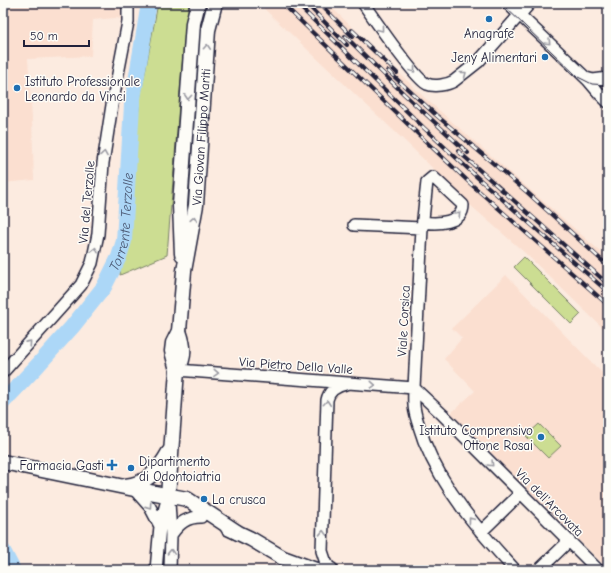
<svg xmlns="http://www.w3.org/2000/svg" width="611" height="573" viewBox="0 0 611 573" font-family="'Comic Neue',sans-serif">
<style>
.built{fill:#fbdfd0}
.green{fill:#ccdd92;stroke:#778066}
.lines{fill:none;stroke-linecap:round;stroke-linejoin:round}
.river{stroke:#acd7f7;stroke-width:16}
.minor-casing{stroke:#22223b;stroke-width:14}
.major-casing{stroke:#22223b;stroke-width:17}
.minor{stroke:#fdfcf7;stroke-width:11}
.major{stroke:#fdfcf7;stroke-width:14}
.tram{stroke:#22223b;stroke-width:1}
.rail-casing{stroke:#22223b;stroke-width:4}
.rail{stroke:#fdfcf7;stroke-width:2.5;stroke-dasharray:8;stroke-linecap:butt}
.oneway{stroke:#9a9aa2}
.poi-dot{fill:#1f6fb2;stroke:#fdfcf7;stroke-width:1.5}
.labels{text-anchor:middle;stroke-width:3;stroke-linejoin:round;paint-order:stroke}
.poi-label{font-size:13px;fill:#22223b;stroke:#fdfcf7;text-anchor:end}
.street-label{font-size:13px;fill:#22223b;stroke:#fdfcf7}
.water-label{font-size:14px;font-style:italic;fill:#4b5873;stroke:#fdfcf7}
</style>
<rect width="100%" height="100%" fill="#fcebe0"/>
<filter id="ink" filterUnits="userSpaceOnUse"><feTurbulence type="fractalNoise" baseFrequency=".025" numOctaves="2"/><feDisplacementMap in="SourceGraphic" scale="8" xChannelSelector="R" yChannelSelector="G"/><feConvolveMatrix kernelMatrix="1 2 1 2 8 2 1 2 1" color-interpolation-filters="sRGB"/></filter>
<g filter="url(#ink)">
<path class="built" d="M3,3H122L123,19L115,18L93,20L91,56L28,59L32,119L34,180L3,183Z
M258,3H327L425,98L608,258V333L525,253L470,205L408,144Z
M506,275L608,379V567L607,568L451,413L475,391L444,359L462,338L452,328Z"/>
<path class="green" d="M158,3H189L184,42L167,255L120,275L140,99Z
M524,257L581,314L571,324L514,267Z
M539,424L561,446L548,458L526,436Z"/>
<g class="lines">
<g class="river">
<path id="s1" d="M3,402L38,365L72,327L104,287L119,257L124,241L132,105L149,3"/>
<path d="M3,551L13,570"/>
</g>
<defs>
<path id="minor" d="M363,3C372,16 416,80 427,84C434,87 447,85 454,81L478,62L530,3
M507,3L588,80L599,93L608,102
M586,78L593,80L608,78
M423,222C436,224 463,224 463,205L433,177L427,182L422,228L414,388C414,396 413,404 415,412C417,422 421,431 424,441C444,491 479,531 515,570
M354,225L422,228
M177,370L414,388
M3,372L81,285L92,263L98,234L103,163L112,105L128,22V3
M414,388L443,415L598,570
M134,489L150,507L160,526
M169,502L171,535L170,570
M481,532L521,493
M171,535C179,523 187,517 201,517
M156,570L160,526L168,496
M330,570L325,560L322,551L327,400C329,390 337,386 346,384
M539,570L569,541"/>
<g id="major">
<path d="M182,254L180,205L193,23L198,3"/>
<path d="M177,370C186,357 184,345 179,331"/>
<path d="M3,462L134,489L187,499L237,532"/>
<path d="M125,486C147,484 159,470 169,452"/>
<path id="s2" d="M168,496L177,370L172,351L173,343L179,331L184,271L196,205L208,30L215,3"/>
<path d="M228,528L251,539L283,558L316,570"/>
<path d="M320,570L325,569L331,570"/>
</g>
</defs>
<use href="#minor" class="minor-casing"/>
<use href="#major" class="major-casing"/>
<use href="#minor" class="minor"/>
<use href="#major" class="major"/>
<path class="tram" d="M501,3L578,77L592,84L608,85"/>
<defs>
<path id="rail" d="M282,3L418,134L472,185L608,305
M296,3L424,128L478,178L608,292
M306,3L347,45
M319,3L353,37
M352,30L397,73
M345,36L404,94L468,153
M388,71L436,115L528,193L608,266
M458,151L608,284"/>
</defs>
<use href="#rail" class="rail-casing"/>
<use href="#rail" class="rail"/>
</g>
<defs><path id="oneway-chevron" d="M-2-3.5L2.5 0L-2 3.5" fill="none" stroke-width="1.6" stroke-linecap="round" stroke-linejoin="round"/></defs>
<g class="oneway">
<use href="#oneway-chevron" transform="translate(381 29) rotate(52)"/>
<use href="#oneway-chevron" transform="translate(548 42) rotate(45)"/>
<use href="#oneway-chevron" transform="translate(207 47) rotate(-86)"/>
<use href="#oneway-chevron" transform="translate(413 70) rotate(53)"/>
<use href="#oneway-chevron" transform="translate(464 74) rotate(-38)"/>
<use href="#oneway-chevron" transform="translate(188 97) rotate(94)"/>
<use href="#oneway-chevron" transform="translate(104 154) rotate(-81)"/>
<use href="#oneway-chevron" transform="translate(458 214) rotate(-47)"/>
<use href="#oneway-chevron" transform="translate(194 219) rotate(-80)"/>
<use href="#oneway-chevron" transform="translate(95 250) rotate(-78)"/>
<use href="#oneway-chevron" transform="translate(29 343) rotate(-48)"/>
<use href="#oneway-chevron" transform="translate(216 373) rotate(4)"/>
<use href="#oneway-chevron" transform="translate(373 385) rotate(4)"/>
<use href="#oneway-chevron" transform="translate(327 403) rotate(-85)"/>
<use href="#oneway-chevron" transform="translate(491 464) rotate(45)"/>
<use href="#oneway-chevron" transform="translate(149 506) rotate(55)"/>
<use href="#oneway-chevron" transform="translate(471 520) rotate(-128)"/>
<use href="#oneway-chevron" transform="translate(323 533) rotate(-88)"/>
<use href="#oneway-chevron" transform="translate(171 552) rotate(-88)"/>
</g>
</g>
<g class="poi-dot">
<circle cx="489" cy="19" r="4"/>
<circle cx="545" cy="57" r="4"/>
<circle cx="17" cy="88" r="4"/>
<circle cx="541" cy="437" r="4"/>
<path d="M110 459h4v4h4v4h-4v4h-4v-4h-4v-4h4z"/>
<circle cx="131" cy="468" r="4"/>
<circle cx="204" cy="499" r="4"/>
</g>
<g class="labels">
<g class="poi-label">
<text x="489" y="38" text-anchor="middle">Anagrafe</text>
<text x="537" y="62">Jeny Alimentari</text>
<text x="25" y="86" text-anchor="start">Istituto Professionale<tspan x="25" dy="15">Leonardo da Vinci</tspan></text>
<text x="533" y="435">Istituto Comprensivo<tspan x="533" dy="15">Ottone Rosai</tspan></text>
<text x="139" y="466" text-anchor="start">Dipartimento<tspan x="139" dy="15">di Odontoiatria</tspan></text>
<text x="104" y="470">Farmacia Gasti</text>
<text x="212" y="504" text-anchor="start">La crusca</text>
</g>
<g class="street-label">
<text dy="5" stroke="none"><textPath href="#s2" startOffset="363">Via Giovan Filippo Mariti</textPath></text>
<text transform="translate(86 202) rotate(-85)" y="5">Via del Terzolle</text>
<text transform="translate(403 321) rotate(-87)" y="5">Viale Corsica</text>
<text transform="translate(296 365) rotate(4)" y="5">Via Pietro Della Valle</text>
<text transform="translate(550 502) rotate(45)" y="5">Via dell'Arcovata</text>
</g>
<g class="water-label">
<text dy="5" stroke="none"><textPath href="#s1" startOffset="222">Torrente Terzolle</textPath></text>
</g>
</g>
<rect width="611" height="573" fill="none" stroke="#fdfcf7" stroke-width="16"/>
<rect x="8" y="8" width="595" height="557" fill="none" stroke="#22223b" stroke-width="1.5" filter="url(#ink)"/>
<path d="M24 40v6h65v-6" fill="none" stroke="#22223b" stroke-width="2"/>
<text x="30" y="40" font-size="12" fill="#22223b" stroke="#fdfcf7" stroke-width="3" paint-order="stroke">50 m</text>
</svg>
